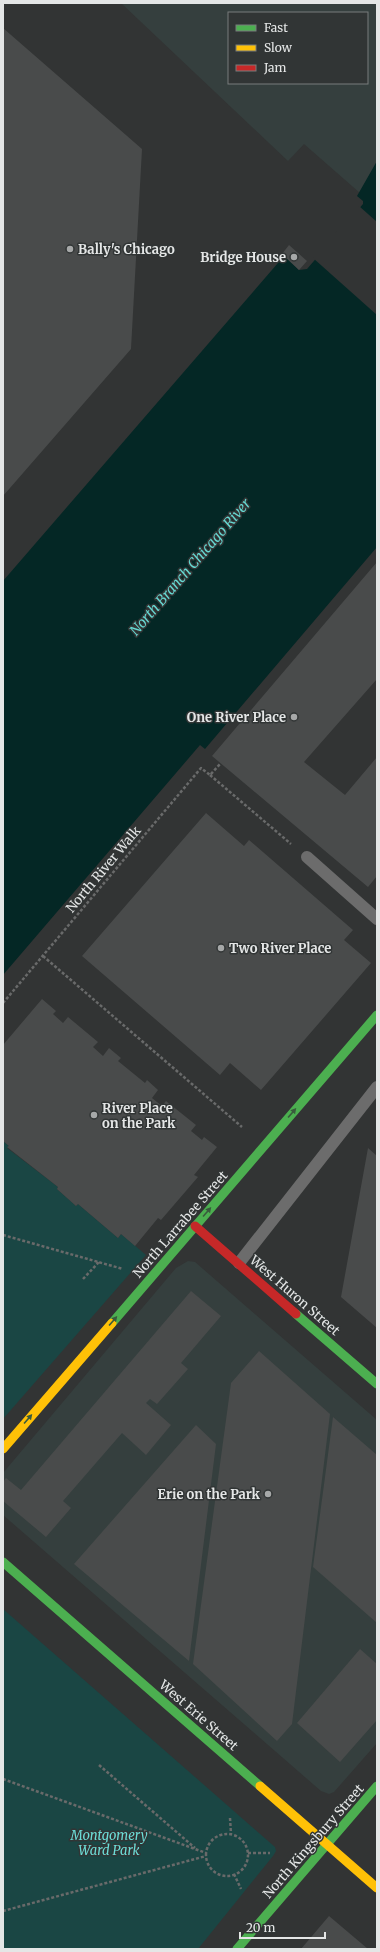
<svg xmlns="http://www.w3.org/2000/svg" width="380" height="1952" viewBox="0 0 380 1952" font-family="Merriweather,serif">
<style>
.built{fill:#353f3e;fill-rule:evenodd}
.green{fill:#1a4644}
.water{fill:#042725}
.pier{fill:#323434}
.building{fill:#494b4b}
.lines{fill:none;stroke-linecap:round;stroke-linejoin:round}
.path{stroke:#696a6a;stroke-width:2.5;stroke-dasharray:3 2;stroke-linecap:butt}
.lane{stroke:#6c6c6c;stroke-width:12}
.fast{stroke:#4caf50;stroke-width:9}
.slow{stroke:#ffc107;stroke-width:9}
.jam{stroke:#c62828;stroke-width:9}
.oneway{fill:#395a3d}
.poi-dot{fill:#a6a8a8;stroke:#313535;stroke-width:1.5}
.labels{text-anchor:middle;stroke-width:3;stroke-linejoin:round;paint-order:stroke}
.poi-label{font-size:13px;font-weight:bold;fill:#e4e6e6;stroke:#313535;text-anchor:start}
.street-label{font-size:13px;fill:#e4e6e6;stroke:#313535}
.park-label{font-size:13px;font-style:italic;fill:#6cddd7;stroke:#313535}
.water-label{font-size:14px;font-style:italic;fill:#66d8d2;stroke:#313535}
</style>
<rect width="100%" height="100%" fill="#323434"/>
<path class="built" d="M121,3H377V161L360,193L304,144L288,161ZM229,13H367V83H229Z
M188,1261L195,1262L377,1420V1743L334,1792L329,1794L321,1791L3,1515V1473L176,1268Z"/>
<path class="green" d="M3,1141L9,1146L7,1148L58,1187L57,1189L76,1206L78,1204L118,1238L121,1234L146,1255L3,1419Z
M3,1609L275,1847L276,1851L273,1856L198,1949H3Z"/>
<path class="water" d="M377,161V547L205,749L200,745L3,975V581L284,256L299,270L307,269L363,204V201L357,196Z"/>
<path class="pier" d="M359,206L377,222V315L313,258Z"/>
<path class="building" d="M3,28L142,149L131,349L3,496Z
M289,245L307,261L299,270L282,254Z
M377,562V679L304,762L345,795L377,757V876L368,887L212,756Z
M206,813L244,846L249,840L353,930L344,940L371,963L261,1090L230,1063L220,1075L82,956Z
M42,999L56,1011L53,1014L63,1023L68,1017L98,1042L93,1047L103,1056L109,1048L121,1058L118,1061L145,1083L147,1080L158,1090L152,1098L162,1106L166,1101L196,1125L191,1131L202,1140L204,1137L217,1147L194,1175L198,1177L161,1220L158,1218L135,1246L121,1234L118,1238L78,1204L76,1206L57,1189L58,1187L7,1147L9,1146L3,1141V1045Z
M368,1148L377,1156V1328L341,1297Z
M191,1291L221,1316L181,1363L188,1369L157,1404L150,1399L146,1403L171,1425L146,1455L122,1433L63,1501L71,1508L46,1537L3,1501V1482L6,1478L21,1490Z
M259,1351L330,1414L292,1724L277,1741L193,1664L231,1383Z
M333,1417L377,1455V1623L313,1567Z
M196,1425L216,1444L189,1661L74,1564Z
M360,1649L377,1664V1720L340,1762L297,1723Z
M329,1916L368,1949H301Z"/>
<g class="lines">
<path class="path" d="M210,775L291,844
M43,956L242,1127
M3,1003L201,768L210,775L221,763
M3,1235L123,1269
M83,1279L99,1262
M99,1765L195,1848
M3,1779L206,1853
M230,1818L231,1834
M206 1855a21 21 0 1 1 42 0a21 21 0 1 1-42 0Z
M248,1853H270
M234,1874L241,1889
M3,1911L206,1856"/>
<path class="lane" d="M307,857L377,919
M239,1263L377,1087"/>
<path class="fast" d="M296,1314L377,1384
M112,1323L377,1015
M3,1562L260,1786
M237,1949L377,1786"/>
<path class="slow" d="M3,1449L112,1323
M260,1786L377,1888"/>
<path class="jam" d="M195,1226L296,1314"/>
</g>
<defs><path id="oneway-solid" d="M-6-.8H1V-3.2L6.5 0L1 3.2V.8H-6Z"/></defs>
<g class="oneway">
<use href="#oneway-solid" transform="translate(292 1113) rotate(-49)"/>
<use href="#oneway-solid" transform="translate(207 1212) rotate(-49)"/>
<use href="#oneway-solid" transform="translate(113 1321) rotate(-49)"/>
<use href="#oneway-solid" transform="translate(28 1419) rotate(-49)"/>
</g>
<g class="poi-dot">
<circle cx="70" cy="249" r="4"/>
<circle cx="294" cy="257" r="4"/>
<circle cx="294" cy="717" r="4"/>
<circle cx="221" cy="948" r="4"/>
<circle cx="94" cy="1115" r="4"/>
<circle cx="268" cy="1494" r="4"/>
</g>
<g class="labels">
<g class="poi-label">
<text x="78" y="254">Bally's Chicago</text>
<text x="286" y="262" text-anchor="end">Bridge House</text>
<text x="286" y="722" text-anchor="end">One River Place</text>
<text x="229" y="953">Two River Place</text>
<text x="102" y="1113">River Place<tspan x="102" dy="15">on the Park</tspan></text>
<text x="260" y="1499" text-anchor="end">Erie on the Park</text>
</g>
<g class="street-label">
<text transform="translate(103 869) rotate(-50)" y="5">North River Walk</text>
<text transform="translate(180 1224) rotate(-49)" y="5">North Larrabee Street</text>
<text transform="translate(295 1295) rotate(41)" y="5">West Huron Street</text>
<text transform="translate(199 1715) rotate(41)" y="5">West Erie Street</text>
<text transform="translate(313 1841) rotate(-49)" y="5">North Kingsbury Street</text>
</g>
<g class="park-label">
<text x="109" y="1840">Montgomery<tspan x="109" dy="15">Ward Park</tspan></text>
</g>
<g class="water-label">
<text transform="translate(190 567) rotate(-49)" y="5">North Branch Chicago River</text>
</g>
</g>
<rect width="380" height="1952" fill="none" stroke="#e4e6e6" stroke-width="8"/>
<rect x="228" y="12" width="140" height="72" fill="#313535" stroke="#797c7c"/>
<rect x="236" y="25" width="20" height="6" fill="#4caf50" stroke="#797c7c"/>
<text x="264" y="32" font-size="12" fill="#e4e6e6">Fast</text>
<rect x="236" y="45" width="20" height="6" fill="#ffc107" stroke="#797c7c"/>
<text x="264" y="52" font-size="12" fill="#e4e6e6">Slow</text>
<rect x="236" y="65" width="20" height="6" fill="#c62828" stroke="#797c7c"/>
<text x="264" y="72" font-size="12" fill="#e4e6e6">Jam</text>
<path d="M240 1932v6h85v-6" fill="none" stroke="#e4e6e6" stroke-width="2"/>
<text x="246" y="1932" font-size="12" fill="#e4e6e6" stroke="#313535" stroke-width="3" paint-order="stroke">20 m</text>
</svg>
